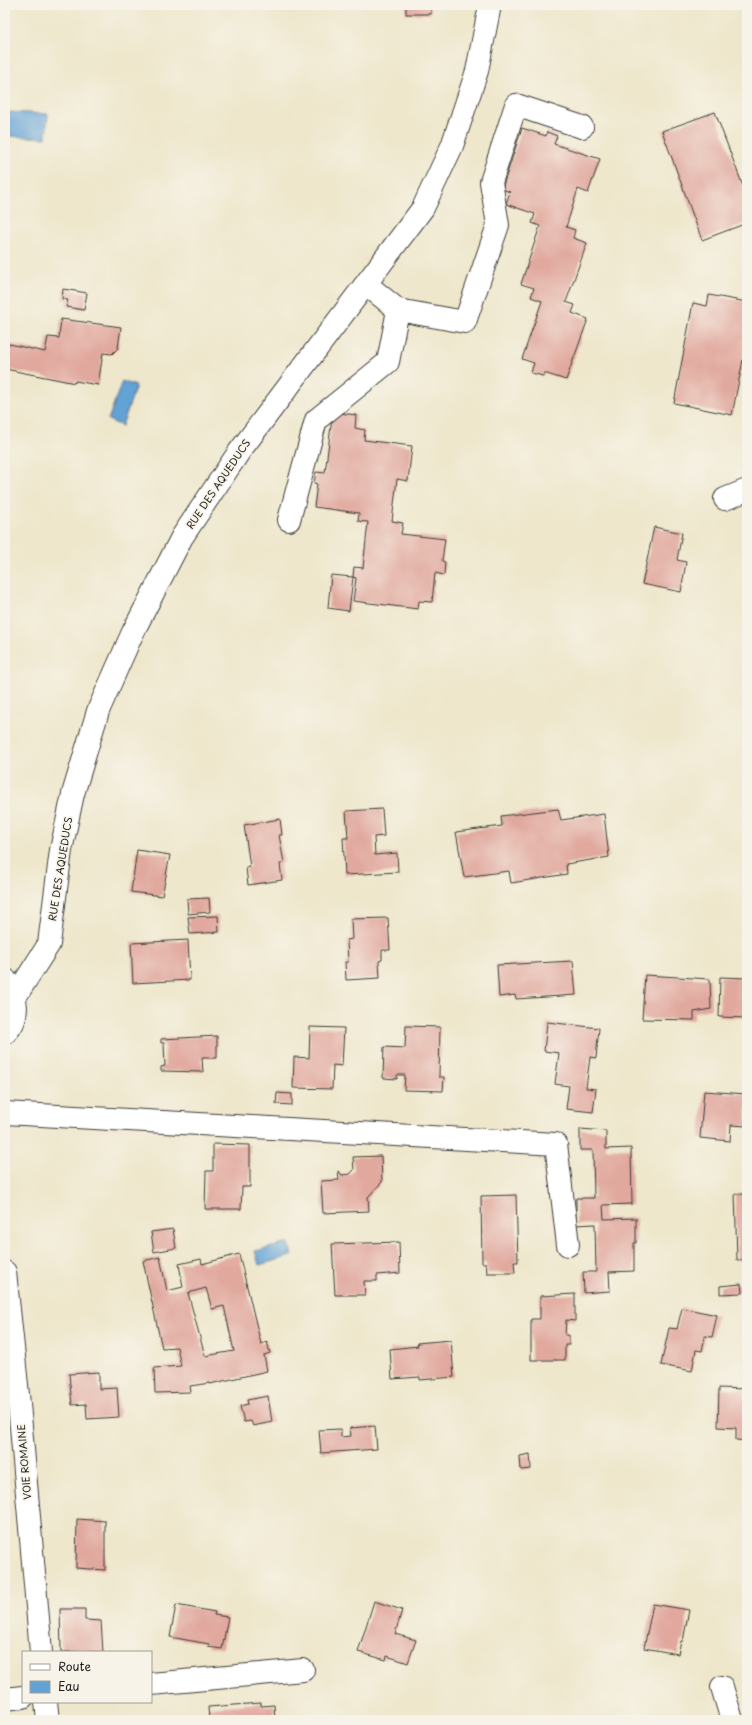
<svg xmlns="http://www.w3.org/2000/svg" width="752" height="1725" viewBox="0 0 752 1725" font-family="'Playpen Sans',sans-serif">
<style>
.water{fill:#62a2d5;stroke:#3f5f78}
.building{fill:#e1a89e;fill-rule:evenodd}
.lines{fill:none;stroke-linecap:round;stroke-linejoin:round}
.minor-casing{stroke:#3c3a36;stroke-width:24}
.minor{stroke:#fff;stroke-width:22}
.labels{text-anchor:middle;stroke-width:3.5;stroke-linejoin:round;paint-order:stroke}
.street-label{font-size:10px;fill:#1c1c1c;stroke:#f7f3e8}
</style>
<rect width="100%" height="100%" fill="#f7f3e8"/>
<filter id="ink" filterUnits="userSpaceOnUse"><feTurbulence type="fractalNoise" baseFrequency=".025" numOctaves="2"/><feDisplacementMap in="SourceGraphic" scale="8" xChannelSelector="R" yChannelSelector="G"/><feConvolveMatrix kernelMatrix="1 2 1 2 8 2 1 2 1" color-interpolation-filters="sRGB"/></filter>
<filter id="wash" filterUnits="userSpaceOnUse"><feTurbulence type="fractalNoise" baseFrequency=".012" numOctaves="4" result="noise"/><feDisplacementMap in="SourceGraphic" scale="16" xChannelSelector="R" yChannelSelector="G"/><feGaussianBlur stdDeviation="0.9" result="paint"/><feColorMatrix in="noise" values="0 0 0 0 0 0 0 0 0 0 0 0 0 0 0 0 0 1.4 0 .05"/><feComposite in="paint" operator="in"/></filter>
<g filter="url(#wash)">
<rect width="100%" height="100%" fill="#eee7cc"/>
<path class="water" d="M7,112L48,114L46,138L7,136Z
M122,381L136,386L122,426L108,420Z
M289,1243L292,1256L259,1265L255,1251Z"/>
<g id="blocks">
<path class="building" d="M431,5V14H406V6Z
M715,112L747,197V223L702,240L662,131Z
M522,128L546,136L547,132L557,136L554,144L600,159L588,193L578,189L566,227L575,230L573,238L587,243L566,302L575,305L572,313L588,319L566,380L544,373L543,376L531,373L534,363L522,359L542,301L531,297L534,288L521,284L540,226L532,223L535,214L506,204L510,192L502,189Z
M63,289L87,293L84,310L66,307L68,300L62,299Z
M709,295L747,302V340L732,415L674,403L693,303L707,306Z
M61,319L121,327L118,348L112,354L103,353L98,385L75,381V383L5,369V343L45,352L48,337L59,338Z
M340,413L356,415L355,428L365,430L364,440L412,446L408,481L397,479L392,521L403,523L401,534L445,539L442,561L445,562L444,575L435,573L432,602L419,601L418,609L353,601L356,578L353,577L349,611L328,608L331,575L353,577L354,567L363,568L368,522L358,521L359,513L314,507L317,484L314,483L316,472L325,473L332,418Z
M654,527L682,533L677,560L686,562L681,592L642,584Z
M382,809L384,836L374,837L375,855L397,853L398,872L345,875L343,838H348L346,811Z
M558,809L561,820L604,814L609,857L566,864L567,874L511,883L509,871L464,877L456,832L502,826L501,816Z
M280,819L282,835H279L284,863L280,864L282,880L248,885L246,868L250,867L244,825Z
M137,850L170,855L162,896L131,892Z
M209,898L210,912L188,914L187,899Z
M218,916L219,932L190,934L188,917Z
M388,918L390,950H382V960L379,961L380,978L346,980L345,962H348L347,940L352,939L351,919Z
M188,940L190,980L133,983L131,943Z
M573,961L576,995L516,999L515,995L499,997L497,965Z
M645,975L710,979L711,1009L694,1012V1020L642,1019Z
M720,977L747,978V1018L719,1017Z
M547,1022L599,1028L596,1058L590,1057L586,1088L596,1089L593,1112L566,1109L569,1086L555,1084L559,1053L544,1051Z
M406,1026L440,1027L439,1077H444L443,1091L404,1090L405,1075H397V1079L383,1078L384,1047L405,1048Z
M310,1027L344,1028L342,1066L333,1065L332,1089L293,1088L294,1057L309,1058Z
M217,1036V1058H202L203,1072L161,1071V1067L165,1066L164,1043H161V1039Z
M704,1091L747,1094V1126L731,1125L730,1141L700,1138Z
M277,1093L292,1094V1105L276,1104Z
M580,1129L606,1131V1149L631,1148L632,1204L603,1205L604,1219L636,1218V1243H634V1271L609,1272L610,1291L584,1293L583,1272H596L595,1224L576,1225V1198H594L593,1150H580Z
M213,1144L250,1145V1187H242L241,1209H205L206,1171H213Z
M381,1156L382,1182L368,1197L369,1211L323,1213L321,1181L339,1180L338,1171L342,1175L350,1174L354,1170L353,1157Z
M735,1194H747V1260H737Z
M516,1195L518,1262H514L515,1273H487L486,1263H482L481,1196Z
M173,1229L176,1248L154,1252L151,1232Z
M399,1242L400,1273L377,1275V1281H364L365,1295H335L332,1244Z
M239,1254L261,1344L267,1342L270,1353L264,1355L267,1371L210,1384V1383L190,1386L191,1392L155,1393L154,1368L181,1366L177,1347L162,1348L143,1261L160,1257L167,1291L183,1287L179,1264L201,1259L202,1264ZM206,1288L212,1309L224,1306L234,1351L205,1356L188,1293Z
M741,1284L742,1293L720,1294V1286Z
M575,1294V1321L566,1320L565,1335H569V1345H565V1360H531V1319H540V1296Z
M682,1308L717,1315L712,1337L705,1336L702,1351L696,1350L692,1371L661,1365L669,1328L677,1329Z
M451,1340L454,1377L420,1380V1377L392,1379L390,1349L418,1346L417,1343Z
M99,1372V1389L117,1388L119,1417L87,1419L86,1404L72,1405L69,1374Z
M719,1388L745,1389V1402L747,1403V1441L736,1440V1428L718,1427Z
M268,1396L272,1422L253,1426L251,1421L244,1422L240,1406L248,1404L247,1400Z
M375,1426L377,1449L321,1453L319,1430L341,1429V1437L351,1436L350,1428Z
M530,1454L531,1469L521,1470L520,1456Z
M77,1519L105,1521V1570L76,1568Z
M374,1601L402,1610L395,1634L416,1640L408,1663L387,1656L386,1660L358,1652Z
M653,1604L689,1610L683,1641H681L678,1654L644,1648Z
M176,1605L215,1612L214,1615L228,1617L222,1649L208,1647L209,1644L170,1637Z
M60,1609H85V1620L101,1621L103,1652H61Z
M261,1703V1706L274,1705L275,1720H209L208,1707Z"/>
</g>
</g>
<g filter="url(#ink)">
<use href="#blocks" fill-opacity="0" stroke="#3c3a36" stroke-width="1"/>
<g class="lines">
<defs>
<path id="minor" d="M366,284L398,310L465,322L498,225L491,182L516,105L582,127
M725,499L747,490
M289,520L316,420L388,362L398,310
M5,979C18,994 21,1019 5,1033
M15,997L49,944L61,850L73,794L98,711L133,632L182,537L239,452L423,208L452,146L477,71L490,5
M5,1113L556,1144L568,1245
M5,1272L19,1404L41,1652
M151,1684L303,1670
M722,1687L732,1720
M5,1699L23,1697
M46,1702L48,1720"/>
</defs>
<use href="#minor" class="minor-casing"/>
<use href="#minor" class="minor"/>
</g>
</g>
<g class="labels">
<g class="street-label">
<text transform="translate(218 484) rotate(-56)" y="4">RUE DES AQUEDUCS</text>
<text transform="translate(60 869) rotate(-81)" y="4">RUE DES AQUEDUCS</text>
<text transform="translate(24 1462) rotate(-95)" y="4">VOIE ROMAINE</text>
</g>
</g>
<rect width="752" height="1725" fill="none" stroke="#f7f3e8" stroke-width="20"/>
<rect x="22" y="1651" width="130" height="52" fill="#f7f3e8" stroke="#9f9d96"/>
<rect x="30" y="1664" width="20" height="6" fill="#ffffff" stroke="#9f9d96"/>
<text x="58" y="1671" font-size="12" fill="#1c1c1c">Route</text>
<rect x="30" y="1681" width="20" height="12" fill="#62a2d5" stroke="#9f9d96"/>
<text x="58" y="1691" font-size="12" fill="#1c1c1c">Eau</text>
</svg>
